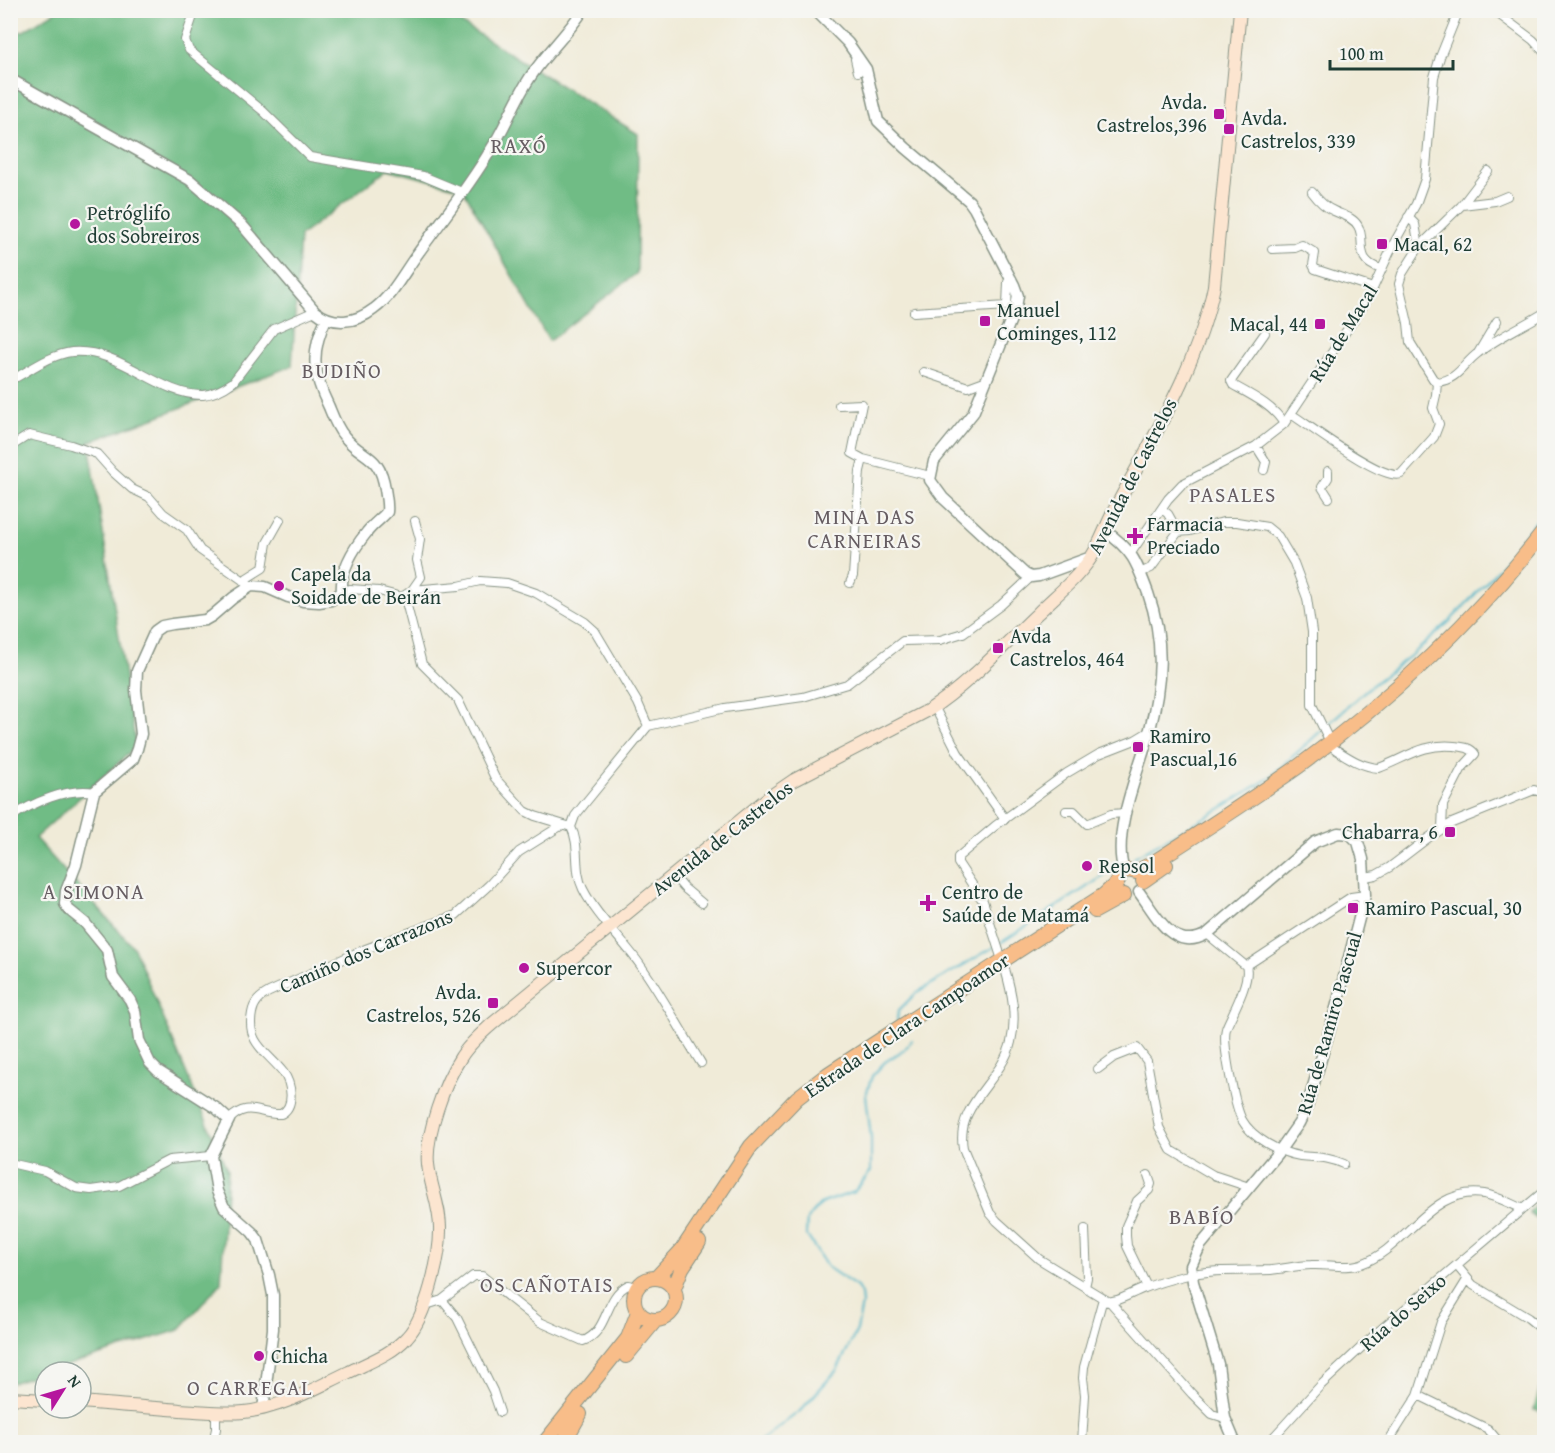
<svg xmlns="http://www.w3.org/2000/svg" width="1555" height="1453" viewBox="0 0 1555 1453" font-family="'Gentium Book Plus',serif">
<style>
.forest{fill:#6fbc85;stroke:#477c5c;stroke-width:1.5}
.lines{fill:none;stroke-linecap:round;stroke-linejoin:round}
.stream{stroke:#49b3c7;stroke-width:2}
.minor-casing{stroke:#889486;stroke-width:10}
.tertiary-casing{stroke:#889486;stroke-width:13}
.secondary-casing{stroke:#889486;stroke-width:14}
.primary-casing{stroke:#889486;stroke-width:16}
.minor{stroke:#fff;stroke-width:8}
.tertiary{stroke:#fff;stroke-width:10}
.secondary{stroke:#fce5d0;stroke-width:12}
.primary{stroke:#f8bd89;stroke-width:14}
.poi-dot{fill:#b5179e;stroke:#f6f6f2;stroke-width:2}
.labels{text-anchor:middle;stroke-width:4.5;stroke-linejoin:round;paint-order:stroke}
.poi-label{font-size:20px;fill:#1f3d34;stroke:#f6f6f2;text-anchor:start}
.street-label{font-size:20px;fill:#1f3d34;stroke:#f6f6f2}
.neighbourhood-label{font-size:21px;letter-spacing:1.5px;fill:#665d62;stroke:#f6f6f2}
.quarter-label{font-size:22px;letter-spacing:1.5px;fill:#665d62;stroke:#f6f6f2}
</style>
<rect width="100%" height="100%" fill="#f6f6f2"/>
<filter id="ink" filterUnits="userSpaceOnUse"><feTurbulence type="fractalNoise" baseFrequency=".0167" numOctaves="2"/><feDisplacementMap in="SourceGraphic" scale="12" xChannelSelector="R" yChannelSelector="G"/><feConvolveMatrix kernelMatrix="1 2 1 2 8 2 1 2 1" color-interpolation-filters="sRGB"/></filter>
<filter id="wash" filterUnits="userSpaceOnUse"><feTurbulence type="fractalNoise" baseFrequency=".008" numOctaves="4" result="noise"/><feDisplacementMap in="SourceGraphic" scale="24" xChannelSelector="R" yChannelSelector="G"/><feGaussianBlur stdDeviation="1.35" result="paint"/><feColorMatrix in="noise" values="0 0 0 0 0 0 0 0 0 0 0 0 0 0 0 0 0 1.4 0 .05"/><feComposite in="paint" operator="in"/></filter>
<g filter="url(#wash)">
<rect width="100%" height="100%" fill="#f0ebd8"/>
<path class="forest" d="M58,10L442,11L638,134L637,273L549,341L463,189L388,169L300,236L292,366L89,442L136,747L35,838L134,948L227,1170L221,1283L179,1330L11,1383L10,29L22,32Z
M1544,1195V1224L1529,1213Z
M1544,1384V1412L1534,1410L1540,1388Z"/>
<g class="lines">
<path class="stream" d="M1544,465L1542,467L1540,478L1544,490
M1326,726L1367,689L1413,654L1449,622L1494,574L1544,511
M1134,857L1218,810L1269,778L1322,730
M999,944L1107,874
M897,1020L898,1011L916,993L994,947
M759,1442L800,1411L837,1370L857,1330L862,1304L861,1294L857,1287L827,1267L806,1234L807,1219L820,1204L854,1192L871,1171V1138L866,1095L872,1076L885,1062L905,1049L912,1040"/>
</g>
</g>
<g filter="url(#ink)">
<g class="lines">
<defs>
<path id="minor" d="M195,10L185,40L189,50L263,111L310,157L423,176L464,193
M1493,10L1533,40L1544,52
M858,72L855,59L858,57
M1488,171L1462,205L1419,247L1402,274L1399,284L1408,323L1410,342L1433,379L1437,382C1458,380 1463,364 1478,353C1498,337 1523,326 1544,313
M1312,192C1318,200 1324,207 1334,211C1342,215 1353,217 1358,226C1367,241 1352,260 1381,269
M1462,205L1495,201L1507,196
M1408,217L1415,224L1419,247
M1272,249L1295,248L1302,245L1315,253L1313,265L1315,269L1373,288
M914,312L1007,306L1008,282L1012,279
M1265,333L1231,381L1233,385C1251,395 1274,406 1284,424
M1478,353L1497,321
M924,372L968,387L987,380
M10,373L17,377C33,368 53,354 72,352C121,348 159,396 203,395C213,394 225,388 233,382L274,329L315,311
M839,405L862,404L852,453L863,459L930,476
M1291,414C1310,426 1383,482 1401,474L1434,437L1439,424L1433,408L1436,395L1437,382
M1256,446L1266,462L1264,470
M10,447L29,435L71,445L97,454L113,472L132,489L149,497L163,513L187,530L200,550L251,586
M1328,471V478L1322,487L1329,498
M1162,509L1168,514L1178,532
M1131,553L1168,499L1182,484L1256,446L1284,424L1369,297L1394,243L1416,204L1425,179L1434,77L1440,57L1459,10
M1140,573L1151,568L1178,532L1190,531L1223,522H1237L1267,527L1278,536L1294,563L1307,598L1312,632V705L1330,742
M244,582L247,578L263,568L267,543L280,520
M850,583L853,576L860,471L863,459
M412,590L421,577L417,560L420,539L415,521
M342,592L350,589L379,591L402,597L406,602L422,664L458,700L495,778L525,811L535,816L571,827C581,846 573,869 583,889C597,917 623,940 641,966C663,997 681,1031 701,1063
M402,597L412,590L459,586L480,581L507,583L536,593L585,622L595,631L638,703L648,726
M934,706L958,753L1005,819
M1335,749C1349,758 1362,767 1379,768C1406,758 1423,743 1454,746C1463,747 1470,747 1475,754L1462,768L1443,805L1442,829
M1066,811H1074L1087,824L1111,814L1126,813
M10,818C31,803 69,787 94,792
M571,827L575,816L586,802L648,726L725,708L803,697L847,684L903,641L940,640L963,633L1001,605L1031,577
M673,875L684,888L702,903
M1365,877L1376,875L1390,867L1428,838L1452,823L1534,790L1544,793
M1207,934L1246,966L1351,897L1365,895
M1002,960L983,901L958,863V857L995,826L1067,773L1099,754L1135,740L1150,731
M1246,966C1251,980 1233,1012 1227,1026C1222,1036 1228,1064 1230,1076C1233,1090 1236,1108 1242,1120C1252,1138 1280,1153 1300,1156C1317,1158 1326,1156 1344,1164
M1005,969C1012,993 1017,1017 1011,1042C1002,1081 955,1104 963,1148L990,1213L997,1221L1039,1259L1111,1303L1192,1394L1212,1414L1225,1418
M1098,1069L1114,1057L1137,1048L1147,1061L1159,1127L1171,1150L1213,1175L1249,1187
M229,1120C248,1100 259,1115 281,1114C295,1107 292,1084 283,1072C267,1052 246,1043 252,1013C254,1002 260,997 269,992L363,950L456,915L489,885L519,852L562,825
M10,1163L45,1171L76,1188L91,1190L119,1186L169,1160L211,1156
M1457,1266L1473,1285L1528,1318L1544,1331
M1085,1287L1087,1278L1085,1229
M1147,1287L1127,1246L1126,1236V1226L1137,1201L1149,1190L1151,1184L1148,1175
M442,1300L457,1318L493,1391L500,1412
M423,1306L442,1300L473,1276H482L540,1322L583,1341C609,1332 604,1297 628,1285L638,1287
M1418,1395L1488,1429L1499,1442
M213,1442L216,1429V1412
M1082,1442L1085,1395L1083,1378L1084,1367L1102,1302C1121,1302 1128,1294 1145,1288C1157,1283 1171,1279 1184,1276C1212,1269 1242,1271 1271,1270C1284,1269 1298,1265 1311,1265C1328,1264 1346,1269 1361,1264C1406,1249 1431,1185 1484,1194C1497,1196 1511,1204 1523,1209
M1269,1442L1320,1386L1380,1330L1544,1191
M1388,1442L1418,1395L1441,1322L1467,1280"/>
<path id="tertiary" d="M815,10L848,43L866,69L878,121L906,148L969,201L974,208L1014,285L1018,296L1016,307L973,413L934,461L930,480L943,498L1025,574L1031,577L1039,576L1091,557
M10,79L190,180L242,225L315,311C333,326 356,323 374,309C392,296 403,274 416,256C441,221 468,188 490,151C505,128 514,102 529,79C545,54 567,35 583,10
M1105,531C1132,549 1137,563 1148,593C1165,641 1162,684 1149,733C1139,771 1111,833 1124,871
M1139,892C1157,916 1173,953 1207,934L1315,842L1338,833L1350,834L1358,842L1363,859L1365,895L1336,1008L1307,1107L1299,1123L1280,1150L1200,1246L1191,1266L1193,1282L1218,1364L1225,1418L1235,1442
M263,1409L273,1329V1295L269,1275L258,1240L252,1232L224,1207L217,1191L211,1156L229,1120L216,1108L158,1071L150,1063L139,1040L135,1011L130,1000L113,977L107,950L85,923L69,910L65,904L66,891L76,865L94,792L133,759L137,749L141,734L136,690L137,671L155,631L162,626L172,624L205,620L212,616L233,598L251,586L265,587L288,597L303,601L319,602L331,600L342,592C340,571 354,548 367,532C373,524 381,519 387,512C388,504 386,496 385,489C380,453 362,459 344,436C337,428 333,417 329,407C313,375 310,352 326,319"/>
<path id="secondary" d="M10,1398L45,1400
M81,1402C114,1405 147,1407 180,1410C201,1411 223,1414 244,1412C282,1408 315,1388 349,1372C369,1362 392,1354 407,1337C426,1317 440,1258 440,1231C441,1208 430,1186 428,1164C425,1135 445,1081 461,1057C469,1044 481,1034 492,1024L769,797L794,780L929,710C968,685 1004,645 1038,613C1056,595 1078,578 1092,556C1102,540 1108,520 1118,503C1154,436 1199,362 1214,286L1240,10"/>
<path id="primary" d="M1143,881L1166,865
M1095,911L1124,895
M634 1299a21 21 0 1 1 42 0a21 21 0 1 1-42 0Z
M656,1278L682,1250L751,1146L797,1098L828,1074L877,1042L1104,895L1117,883L1121,873L1128,870L1136,872L1151,864C1201,832 1251,800 1299,766C1390,699 1475,621 1544,531
M674,1288L682,1268L699,1242
M626,1356L655,1321
M545,1442L628,1338L638,1312
M564,1442L580,1414"/>
</defs>
<use href="#minor" class="minor-casing"/>
<use href="#tertiary" class="tertiary-casing"/>
<use href="#secondary" class="secondary-casing"/>
<use href="#primary" class="primary-casing"/>
<use href="#minor" class="minor"/>
<use href="#tertiary" class="tertiary"/>
<use href="#secondary" class="secondary"/>
<use href="#primary" class="primary"/>
</g>
</g>
<g class="poi-dot">
<rect x="1213" y="108" width="12" height="12" rx="3"/>
<rect x="1223" y="123" width="12" height="12" rx="3"/>
<circle cx="75" cy="224" r="6"/>
<rect x="1376" y="238" width="12" height="12" rx="3"/>
<rect x="979" y="315" width="12" height="12" rx="3"/>
<rect x="1314" y="318" width="12" height="12" rx="3"/>
<path d="M1132 527h6v6h6v6h-6v6h-6v-6h-6v-6h6z"/>
<circle cx="279" cy="586" r="6"/>
<rect x="992" y="642" width="12" height="12" rx="3"/>
<rect x="1132" y="741" width="12" height="12" rx="3"/>
<rect x="1444" y="826" width="12" height="12" rx="3"/>
<circle cx="1087" cy="866" r="6"/>
<path d="M925 894h6v6h6v6h-6v6h-6v-6h-6v-6h6z"/>
<rect x="1347" y="902" width="12" height="12" rx="3"/>
<circle cx="524" cy="968" r="6"/>
<rect x="487" y="997" width="12" height="12" rx="3"/>
<circle cx="259" cy="1356" r="6"/>
</g>
<g class="labels">
<g class="poi-label">
<text x="1207" y="109" text-anchor="end">Avda.<tspan x="1207" dy="23">Castrelos,396</tspan></text>
<text x="1241" y="125">Avda.<tspan x="1241" dy="23">Castrelos, 339</tspan></text>
<text x="87" y="220">Petróglifo<tspan x="87" dy="23">dos Sobreiros</tspan></text>
<text x="1394" y="251">Macal, 62</text>
<text x="997" y="317">Manuel<tspan x="997" dy="23">Cominges, 112</tspan></text>
<text x="1308" y="331" text-anchor="end">Macal, 44</text>
<text x="1147" y="531">Farmacia<tspan x="1147" dy="23">Preciado</tspan></text>
<text x="291" y="581">Capela da<tspan x="291" dy="23">Soidade de Beirán</tspan></text>
<text x="1010" y="643">Avda<tspan x="1010" dy="23">Castrelos, 464</tspan></text>
<text x="1150" y="743">Ramiro<tspan x="1150" dy="23">Pascual,16</tspan></text>
<text x="1438" y="839" text-anchor="end">Chabarra, 6</text>
<text x="1099" y="873">Repsol</text>
<text x="942" y="899">Centro de<tspan x="942" dy="23">Saúde de Matamá</tspan></text>
<text x="1365" y="915">Ramiro Pascual, 30</text>
<text x="536" y="975">Supercor</text>
<text x="481" y="999" text-anchor="end">Avda.<tspan x="481" dy="23">Castrelos, 526</tspan></text>
<text x="271" y="1363">Chicha</text>
</g>
<g class="street-label">
<text transform="translate(1343 333) rotate(-58)" y="7">Rúa de Macal</text>
<text transform="translate(1132 476) rotate(-63)" y="7">Avenida de Castrelos</text>
<text transform="translate(722 838) rotate(-38)" y="7">Avenida de Castrelos</text>
<text transform="translate(366 951) rotate(-23)" y="7">Camiño dos Carrazons</text>
<text transform="translate(1329 1023) rotate(-74)" y="7">Rúa de Ramiro Pascual</text>
<text transform="translate(907 1025) rotate(-34)" y="7">Estrada de Clara Campoamor</text>
<text transform="translate(1403 1312) rotate(-41)" y="7">Rúa do Seixo</text>
</g>
<g class="neighbourhood-label">
<text x="519" y="153">RAXÓ</text>
<text x="342" y="378">BUDIÑO</text>
<text x="1233" y="502">PASALES</text>
<text x="865" y="524">MINA DAS<tspan x="865" dy="24">CARNEIRAS</tspan></text>
<text x="94" y="899">A SIMONA</text>
<text x="547" y="1292">OS CAÑOTAIS</text>
<text x="250" y="1395">O CARREGAL</text>
</g>
<g class="quarter-label">
<text x="1202" y="1224">BABÍO</text>
</g>
</g>
<rect width="1555" height="1453" fill="none" stroke="#f6f6f2" stroke-width="36"/>
<g transform="translate(63 1390) rotate(53)"><circle r="28" fill="#f6f6f2" stroke="#a0aca6" stroke-width="1.5"/>
<path d="M0-4.5L10 22L0 15L-10 22Z" fill="#b5179e"/>
<text y="-9" font-size="16" font-weight="bold" text-anchor="middle" fill="#1f3d34">N</text>
</g>
<path d="M1330 60v9h123v-9" fill="none" stroke="#1f3d34" stroke-width="3"/>
<text x="1339" y="60" font-size="18" fill="#1f3d34" stroke="#f6f6f2" stroke-width="4.5" paint-order="stroke">100 m</text>
</svg>
